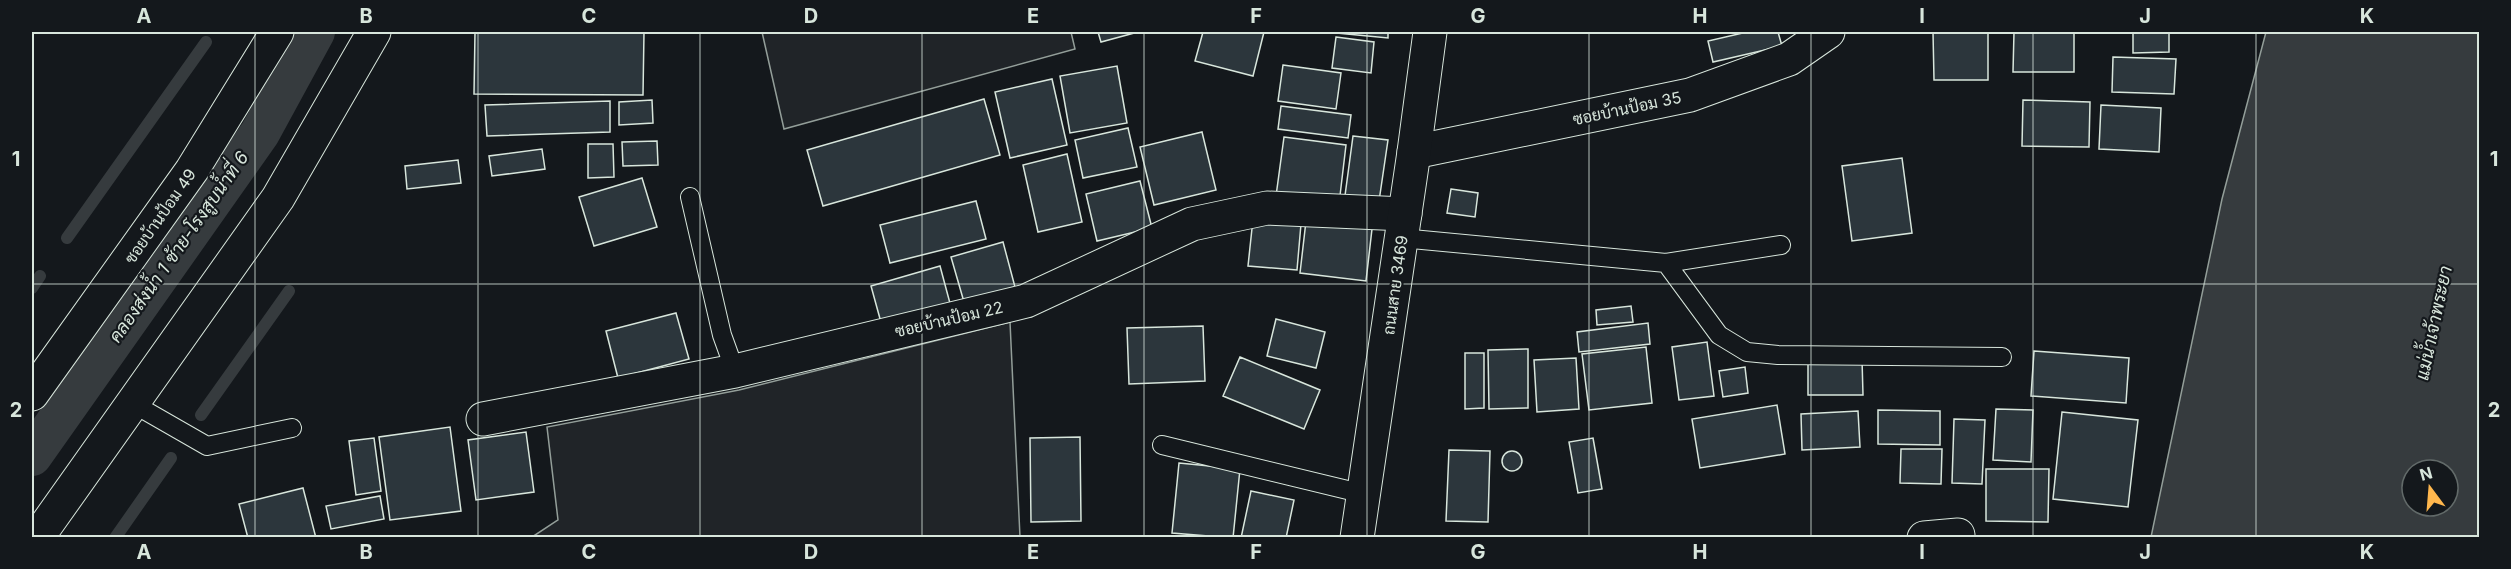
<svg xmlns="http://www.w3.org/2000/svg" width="2511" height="569" viewBox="0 0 2511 569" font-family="Inter,Sarabun,sans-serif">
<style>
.green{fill:#202428;stroke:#939e99;stroke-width:1.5}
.water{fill:#363b3e;stroke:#939e99;stroke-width:1.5;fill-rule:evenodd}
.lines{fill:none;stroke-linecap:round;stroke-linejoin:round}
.stream{stroke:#363b3e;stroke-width:12}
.canal{stroke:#363b3e;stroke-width:40}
.building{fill:#2c363c;stroke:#d8e6dc;stroke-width:1.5}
.service-casing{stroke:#d8e6dc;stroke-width:20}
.minor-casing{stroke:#d8e6dc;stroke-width:35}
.tertiary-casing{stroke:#d8e6dc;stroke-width:35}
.secondary-casing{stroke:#d8e6dc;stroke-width:35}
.service{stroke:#14181c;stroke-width:18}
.minor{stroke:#14181c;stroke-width:33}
.tertiary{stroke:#14181c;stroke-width:33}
.secondary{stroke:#14181c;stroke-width:33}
.grid{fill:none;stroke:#d8e6dc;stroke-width:1.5;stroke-opacity:0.55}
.labels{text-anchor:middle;stroke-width:4.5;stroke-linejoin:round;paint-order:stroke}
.street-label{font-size:16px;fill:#d8e6dc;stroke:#14181c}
.water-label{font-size:18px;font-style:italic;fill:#d8e6dc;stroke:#14181c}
.neatline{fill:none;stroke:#d8e6dc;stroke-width:2}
.grid-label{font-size:20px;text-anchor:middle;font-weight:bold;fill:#d8e6dc}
</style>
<rect width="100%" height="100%" fill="#14181c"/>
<path class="green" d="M762,32H1071L1075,49L784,129Z
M1010,322L1020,537H532L558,520L547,427L739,390Z"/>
<path class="water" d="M2266,32H2479V537H2151L2222,199ZM2412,470H2448V506H2412Z"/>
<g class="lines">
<path class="stream" d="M67,238L206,42
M32,288L40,276
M201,415L289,291
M115,538L171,458"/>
<path class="canal" d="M32,456L260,133L315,32"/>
</g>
<path class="building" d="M475,32H644L643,95L474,94Z
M1098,32H1138L1101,42Z
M1203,32H1264L1253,76L1195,61Z
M1326,32H1388V38Z
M1747,32H1778L1782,46L1713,62L1708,41Z
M1933,32H1988V80H1934Z
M2014,32H2074V72H2013Z
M2133,32H2169V52L2133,53Z
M1336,37L1374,42L1371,73L1332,68Z
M2113,57L2176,59L2174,94L2112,92Z
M1283,65L1341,73L1336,109L1278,101Z
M1117,66L1127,123L1070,133L1060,76Z
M1052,79L1067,145L1010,158L995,92Z
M984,99L1000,155L823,206L807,150Z
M652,100L653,123L619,125V102Z
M2023,100L2090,102L2089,147L2022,146Z
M610,101V132L487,136L485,105Z
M2101,105L2161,108L2159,152L2099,149Z
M1281,106L1351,115L1348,138L1278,129Z
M1128,128L1137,167L1083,178L1075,140Z
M1202,132L1216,190L1154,205L1140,147Z
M1353,136L1388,140L1378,208L1344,203Z
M1284,137L1346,145L1339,204L1276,196Z
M657,141L658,165L623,166L622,142Z
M588,144H613L614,177L588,178Z
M542,149L545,169L492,176L489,156Z
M1067,154L1082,222L1038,232L1023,165Z
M1902,158L1912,233L1852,241L1842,166Z
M458,160L461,183L407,189L405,166Z
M642,178L657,227L594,246L579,197Z
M1140,181L1152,228L1097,241L1086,194Z
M1451,189L1478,193L1475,217L1447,213Z
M976,201L986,239L890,263L880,225Z
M1253,219L1301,224L1297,270L1248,266Z
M1306,221L1372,229L1366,281L1300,273Z
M1003,242L1015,287L964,302L951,257Z
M940,266L951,307L882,326L871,286Z
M1631,306L1633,322L1597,325L1596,310Z
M676,313L689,359L618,378L606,331Z
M1276,319L1325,332L1316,368L1267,356Z
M1648,323L1650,344L1579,352L1577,332Z
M1203,326L1205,381L1129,384L1127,328Z
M1707,342L1714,396L1679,400L1672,347Z
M1646,347L1652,403L1589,410L1582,354Z
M1528,349V408L1489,409L1488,350Z
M2034,351L2129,358L2126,403L2031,396Z
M1465,353H1484V408L1465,409Z
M1240,357L1320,390L1304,429L1223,396Z
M1576,358L1579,409L1537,412L1534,360Z
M1808,359H1862L1863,395H1808Z
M1745,367L1748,393L1723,397L1719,371Z
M1777,405L1785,454L1700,468L1692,419Z
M1996,409L2033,410L2031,462L1993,460Z
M1878,410L1940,411V445L1878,444Z
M1858,411L1860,447L1802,450L1801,414Z
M2062,412L2138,420L2128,507L2053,499Z
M1954,419L1985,420L1982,484L1952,483Z
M450,427L461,511L390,520L379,437Z
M526,432L534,492L476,500L468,440Z
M1080,437L1081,521L1031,522L1030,438Z
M374,438L381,491L356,495L349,441Z
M1593,438L1602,489L1578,493L1569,442Z
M1901,449H1942L1941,484L1900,483Z
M1449,450L1490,451L1488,522L1446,521Z
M1502 461a10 10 0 1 1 20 0a10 10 0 1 1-20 0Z
M1179,463L1240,469L1233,538L1172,533Z
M1986,469H2049L2048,522L1986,521Z
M303,488L316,538H248L239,504Z
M1251,491L1294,500L1286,538H1241Z
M380,496L384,519L331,529L326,506Z"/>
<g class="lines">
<defs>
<path id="service" d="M690,197L722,335L735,371
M1401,238L1666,263L1781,245
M1666,263L1719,335L1747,352L1778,355L2002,357
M132,403L207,446L292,428
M1162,445L1364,494"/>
<path id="minor" d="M1414,152L1690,95L1789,59L1828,32
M32,394L192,170L277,32
M483,419L735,371L1026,301L1192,224L1267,208L1405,214
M1924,538L1958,535"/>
<path id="tertiary" d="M1357,538L1414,152L1430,32"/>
<path id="secondary" d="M37,538L278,198L374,32"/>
</defs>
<use href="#service" class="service-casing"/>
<use href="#minor" class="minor-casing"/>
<use href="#tertiary" class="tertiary-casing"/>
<use href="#secondary" class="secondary-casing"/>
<use href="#service" class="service"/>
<use href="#minor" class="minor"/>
<use href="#tertiary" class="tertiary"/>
<use href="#secondary" class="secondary"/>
</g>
<path class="grid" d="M255,32V538M478,32V538M700,32V538M922,32V538M1144,32V538M1367,32V538M1589,32V538M1811,32V538M2033,32V538M2256,32V538M32,284H2480"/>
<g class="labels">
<g class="street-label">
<text transform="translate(1627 108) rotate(-12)" y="6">ซอยบ้านป้อม 35</text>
<text transform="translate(160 216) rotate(-55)" y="6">ซอยบ้านป้อม 49</text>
<text transform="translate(1395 285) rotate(-82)" y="6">ถนนสาย 3469</text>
<text transform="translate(949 319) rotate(-13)" y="6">ซอยบ้านป้อม 22</text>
</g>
<g class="water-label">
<text transform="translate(179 247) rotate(-55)" y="6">คลองส่งน้ำ 1 ซ้าย-โรงสูบน้ำที่ 6</text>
<text transform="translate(2434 323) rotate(-78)" y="6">แม่น้ำเจ้าพระยา</text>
</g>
</g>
<rect width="2511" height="569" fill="none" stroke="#14181c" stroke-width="66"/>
<g transform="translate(2430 488) rotate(344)"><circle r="28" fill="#14181c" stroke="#626a69" stroke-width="1.5"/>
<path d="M0-4.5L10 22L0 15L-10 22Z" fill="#ffb74d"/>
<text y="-9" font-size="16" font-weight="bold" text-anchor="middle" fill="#d8e6dc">N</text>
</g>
<rect x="33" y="33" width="2445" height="503" class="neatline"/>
<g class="grid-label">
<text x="144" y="23">A</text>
<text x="366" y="23">B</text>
<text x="589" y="23">C</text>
<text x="811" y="23">D</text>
<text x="1033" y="23">E</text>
<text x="1256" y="23">F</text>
<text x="1478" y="23">G</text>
<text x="1700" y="23">H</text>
<text x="1922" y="23">I</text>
<text x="2145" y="23">J</text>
<text x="2367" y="23">K</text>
<text x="16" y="166">1</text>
<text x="2494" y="166">1</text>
<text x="16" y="417">2</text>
<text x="2494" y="417">2</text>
<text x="144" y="559">A</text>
<text x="366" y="559">B</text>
<text x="589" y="559">C</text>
<text x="811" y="559">D</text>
<text x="1033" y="559">E</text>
<text x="1256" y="559">F</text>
<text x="1478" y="559">G</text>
<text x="1700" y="559">H</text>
<text x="1922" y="559">I</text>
<text x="2145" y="559">J</text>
<text x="2367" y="559">K</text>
</g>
</svg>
